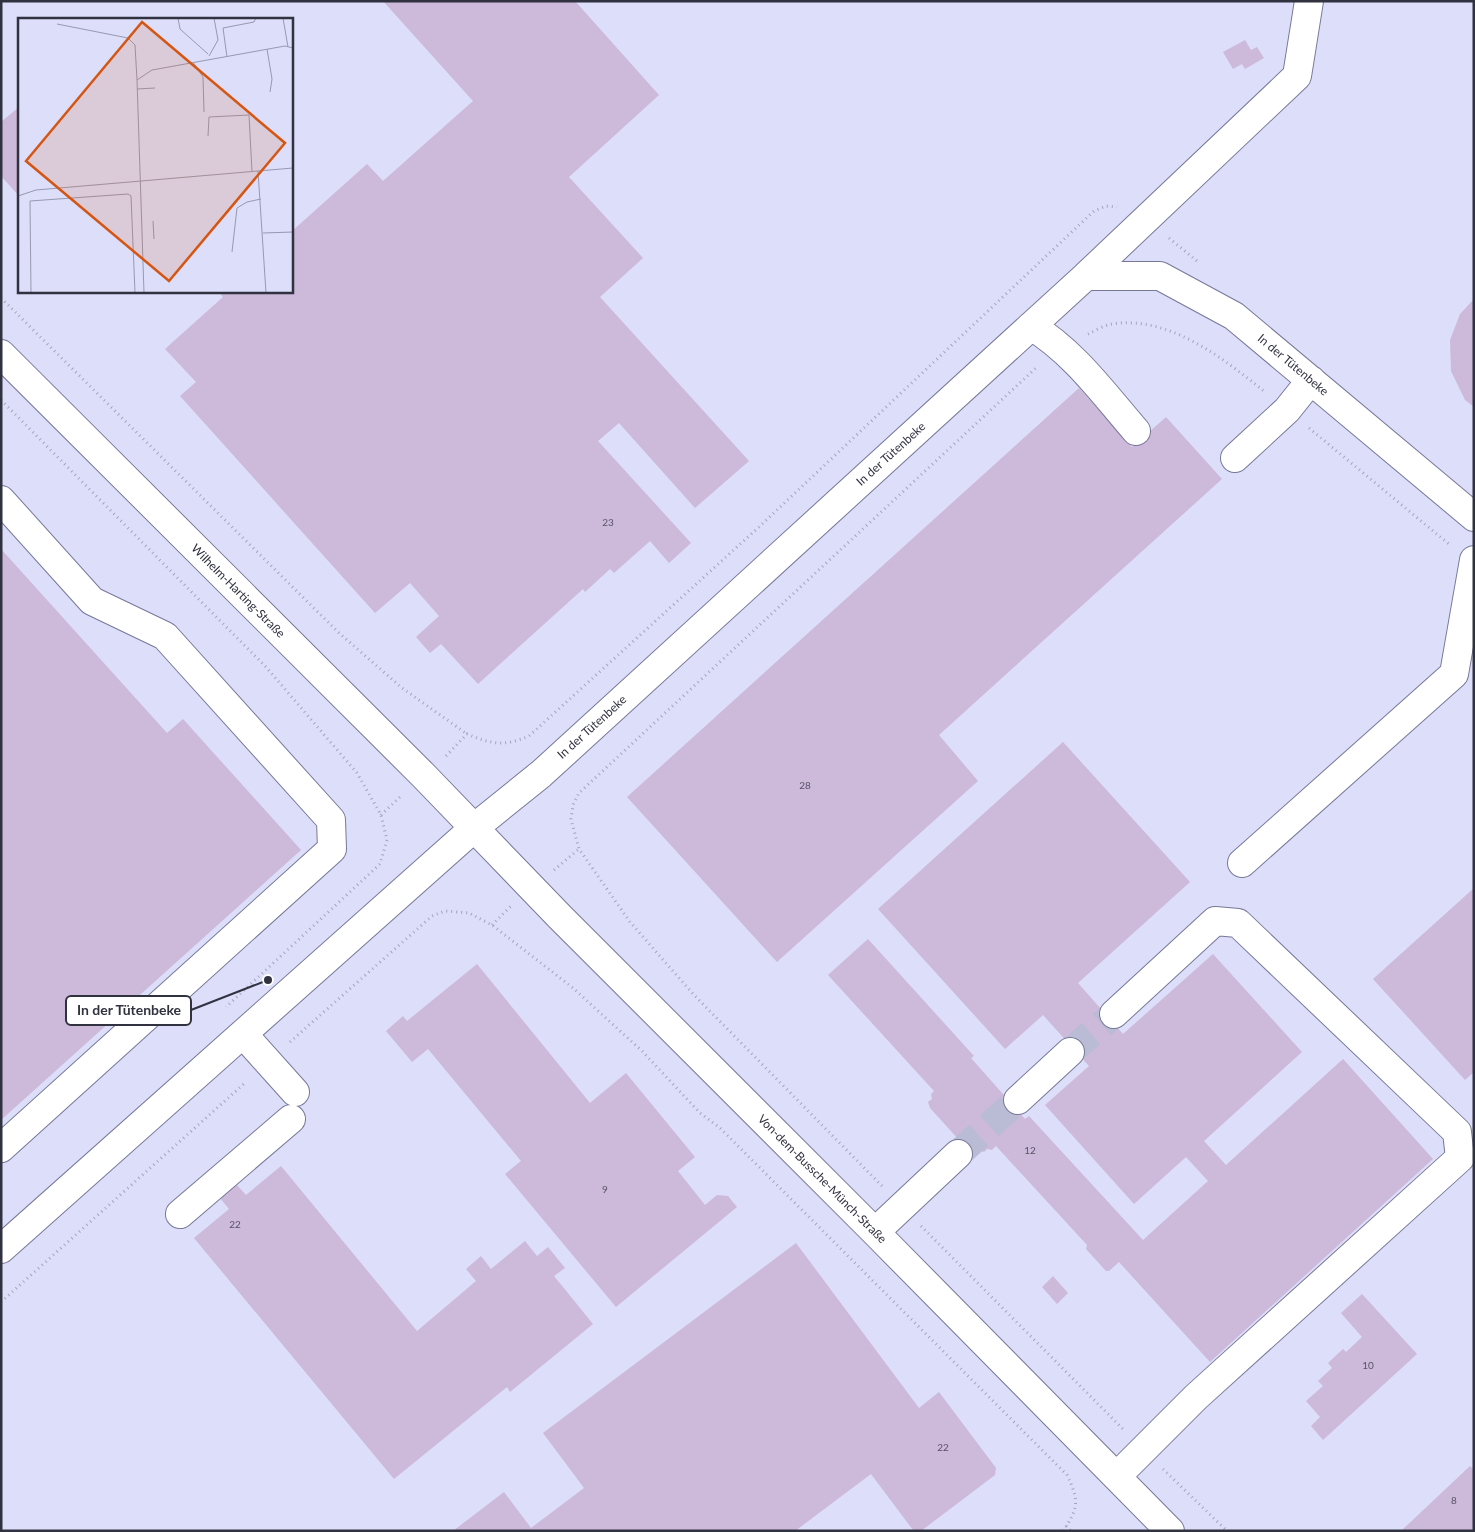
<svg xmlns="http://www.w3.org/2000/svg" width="1475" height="1532" viewBox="0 0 1475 1532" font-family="Lato,sans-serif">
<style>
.building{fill:#cdb9d9}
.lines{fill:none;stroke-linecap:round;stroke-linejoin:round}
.minor-tunnel{stroke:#babcd5;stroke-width:28;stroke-dasharray:28 14;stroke-linecap:butt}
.minor-casing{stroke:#777898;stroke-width:30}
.path{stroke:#a4a5bd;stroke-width:3;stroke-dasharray:1 4;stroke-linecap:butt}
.minor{stroke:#fff;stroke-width:28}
.labels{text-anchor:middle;stroke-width:4;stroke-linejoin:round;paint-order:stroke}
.number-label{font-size:10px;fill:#585466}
.street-label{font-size:12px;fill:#313240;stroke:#fff}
.inset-road{fill:none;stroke:#9899b0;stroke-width:1}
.view{fill:#d65511;fill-opacity:0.15;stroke:#d65511;stroke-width:2.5}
.inset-edge{fill:none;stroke:#313240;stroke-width:2.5}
.leader{fill:none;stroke:#313240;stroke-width:2}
.callout-dot{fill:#313240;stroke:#fff;stroke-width:2}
.callout{fill:#fff;stroke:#313240;stroke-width:2}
.callout-label{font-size:14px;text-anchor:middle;font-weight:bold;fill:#313240}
</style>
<rect width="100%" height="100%" fill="#dcdefa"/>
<path class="building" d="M383,1H575L659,95L569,177L643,258L600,297L749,461L695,508L619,423L598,441L691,543L669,563L650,541L614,573L610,569L585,592L583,589L478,684L441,644L430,653L416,637L439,616L410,583L375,613L180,396L196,382L165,349L223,297L221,295L225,291H291V232L367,164L383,181L473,101Z
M1245,40L1251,50L1257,47L1264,58L1245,69L1242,64L1233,69L1223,52Z
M19,107V196L1,176V122Z
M1474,299V407L1465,400L1451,371L1450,340L1460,314Z
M1079,388L1132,447L1166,417L1222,479L939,735L978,781L777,962L627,797Z
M1,549L167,733L183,719L301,850L1,1120Z
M1063,742L1190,882L1078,983L1123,1034L1213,954L1302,1052L1204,1141L1226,1165L1343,1059L1433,1159L1210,1362L1119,1262L1109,1271H1106L1086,1249L1087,1245L996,1146L992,1150L987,1149L984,1152L979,1150L975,1153L970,1152L930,1108L928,1102L932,1099L931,1094L934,1091L828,975L868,939L974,1056L971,1058L1025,1119L1029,1116L1143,1240L1208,1181L1186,1157L1134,1204L1045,1105L1089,1066L1043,1015L1005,1049L878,909Z
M1474,888V1072L1465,1080L1373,979Z
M477,964L590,1103L626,1073L695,1157L678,1171L705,1205L717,1195L728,1196L737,1207L616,1307L505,1174L521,1161L428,1049L412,1062L386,1031L403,1016L407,1021Z
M281,1166L417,1331L476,1281L466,1269L481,1256L491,1269L525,1241L537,1256L548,1247L565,1268L554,1276L593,1324L510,1392L507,1387L394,1479L194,1238L229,1209L220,1198L236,1184L246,1195Z
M796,1243L919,1408L939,1392L996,1468L995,1475L921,1531L913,1530L871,1474L795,1531H453L504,1492L531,1528L584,1488L543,1433Z
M1053,1276L1068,1293L1057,1304L1042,1287Z
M1362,1294L1417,1354L1323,1440L1311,1426L1320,1417L1306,1401L1323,1386L1318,1381L1332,1368L1328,1363L1343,1349L1346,1352L1362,1337L1341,1313Z
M1470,1466L1474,1470V1531H1401Z"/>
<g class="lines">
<path class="minor-tunnel" d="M1070,1052L1114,1014
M958,1154L1018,1100"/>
<defs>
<path id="minor" d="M1086,276L1297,76L1309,1
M1031,326C1074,352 1103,393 1136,431
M1,354L424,776L560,917L875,1232L1170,1531
M1235,458L1287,410L1311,380
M1,500L92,601L165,636L331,820L332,849L1,1148
M1242,863L1454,674L1474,560
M1114,1014L1215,921L1238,923L1457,1132L1460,1158L1196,1397L1117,1476
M243,1034L295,1092
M1018,1100L1070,1052
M180,1214L291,1119
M875,1232L958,1154
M1,1249L474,828L541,774L1086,276H1160L1234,316L1474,517"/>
</defs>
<use href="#minor" class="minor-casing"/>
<path class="path" d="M1169,238L1197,261
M1,298L338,632L402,688L467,734
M1088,334C1095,331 1104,325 1112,324C1169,315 1224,359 1265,392
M1,400L266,667L357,773L381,815L387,840L380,864L226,1007
M1309,428L1450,545
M446,756L467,734C491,744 504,747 529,736L759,527L1094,211L1106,206L1117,207
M381,815L402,795
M554,870L579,849
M492,925L511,906
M290,1042L432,916L445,911L469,913L492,925L573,988L642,1051L700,1113L720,1128L1067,1475C1079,1500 1079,1508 1063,1531
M882,1186L694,995L630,922L579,849L571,819L573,805L579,793L1037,367
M921,1226L1123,1429
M1,1302L246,1082
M1163,1469L1227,1531
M1066,1526L1071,1531"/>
<use href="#minor" class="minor"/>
</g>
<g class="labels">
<g class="number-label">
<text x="608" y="526">23</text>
<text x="805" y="789">28</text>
<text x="1030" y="1154">12</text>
<text x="605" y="1193">9</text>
<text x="235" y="1228">22</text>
<text x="1368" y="1369">10</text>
<text x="943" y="1451">22</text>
<text x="1454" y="1504">8</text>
</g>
<g class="street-label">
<text transform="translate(1293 365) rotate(40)" y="4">In der Tütenbeke</text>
<text transform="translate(891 454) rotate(-42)" y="4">In der Tütenbeke</text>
<text transform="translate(238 591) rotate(45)" y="4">Wilhelm-Harting-Straße</text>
<text transform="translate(592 727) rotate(-42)" y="4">In der Tütenbeke</text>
<text transform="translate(822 1179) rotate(45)" y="4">Von-dem-Bussche-Münch-Straße</text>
</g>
</g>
<g transform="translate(18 18)">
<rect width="275" height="275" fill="#dcdefa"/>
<path class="inset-road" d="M160,0L162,11L190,36M265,0L270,29M39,6L110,20L117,27L119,62M249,31L254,61L252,74M191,38L200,22L196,0M209,39L205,10L236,4L238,0M175,44L185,59L186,94M119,71L137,70M190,118L191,99L231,97L234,154M240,153L248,275M0,178L18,172L275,150M135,203L136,221M245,215L275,214M214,234L219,190L229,184L243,181M13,275L12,183L110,176L113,178L117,275M126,275L119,62L134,52L267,28L275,30"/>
<path class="view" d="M124,4L267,125L151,263L8,143Z"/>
<rect width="275" height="275" class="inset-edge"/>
</g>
<path class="leader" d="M268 980L191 1010"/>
<circle class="callout-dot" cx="268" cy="980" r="5"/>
<rect class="callout" x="66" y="996" width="125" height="29" rx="5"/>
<g class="callout-label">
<text x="129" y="1015">In der Tütenbeke</text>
</g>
<rect width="1475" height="1532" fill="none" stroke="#313240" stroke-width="5"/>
</svg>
